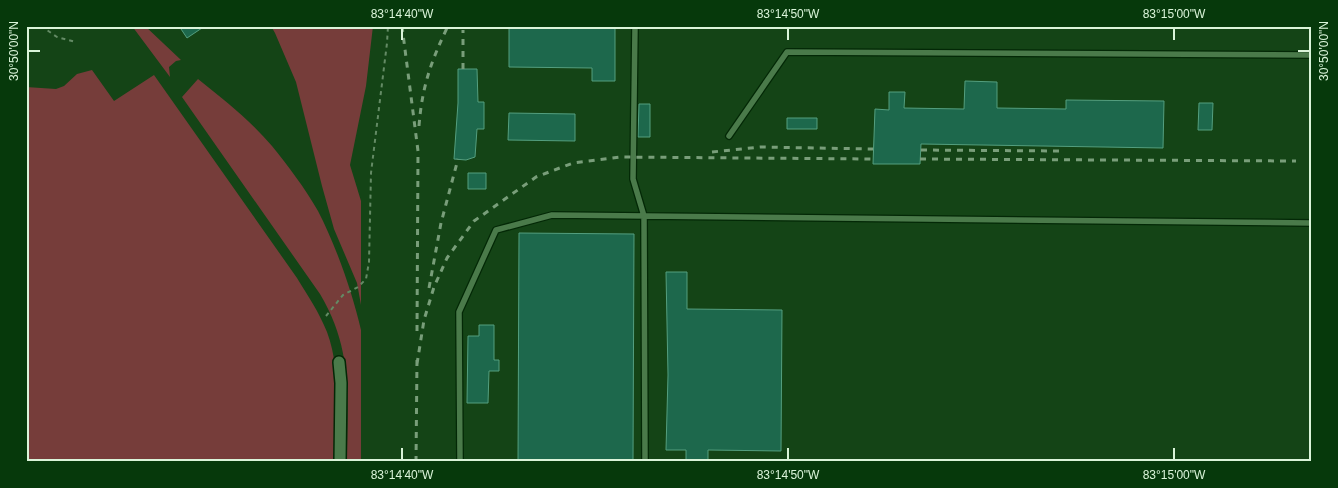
<svg xmlns="http://www.w3.org/2000/svg" width="1338" height="488" viewBox="0 0 1338 488" font-family="Arial,sans-serif">
<style>
.green{fill:#763d3a}
.building{fill:#1d684c;stroke:#549f7f}
.lines{fill:none;stroke-linecap:round;stroke-linejoin:round}
.service-casing{stroke:#032806;stroke-width:8}
.minor-casing{stroke:#032806;stroke-width:14}
.path{stroke:#648b65;stroke-width:2;stroke-dasharray:4 4;stroke-linecap:butt}
.service{stroke:#4a7a4a;stroke-width:5.5}
.minor{stroke:#4a7a4a;stroke-width:11}
.rail{stroke:#799e7a;stroke-width:3;stroke-dasharray:6 6;stroke-linecap:butt}
.ticks{fill:none;stroke:#daf4d9;stroke-width:2}
.neatline{fill:none;stroke:#daf4d9;stroke-width:2}
.ticks-label{font-size:12px;text-anchor:middle;fill:#daf4d9}
</style>
<rect width="100%" height="100%" fill="#144416"/>
<path class="green" d="M132,26H145L181,60L176,61L169,67L170,77Z
M271,26H373L366,86L350,165L361,201V305L357,283L334,229L322,186L296,82L275,33Z
M92,70L114,101L154,75L297,278C308,296 319,312 327,332C342,373 336,419 336,462H26V87L56,89L64,86L77,74Z
M198,79C224,100 250,120 272,146C288,166 305,188 318,211C336,246 352,291 361,330V462H347C347,399 354,351 320,294L182,97Z"/>
<path class="building" d="M179,26H205L187,38Z
M509,26H615V81H592V68L509,67Z
M458,69H477L478,102H484V129H477L475,157L466,160L454,159L458,103Z
M965,81L997,82V108L1066,109V100L1164,101L1163,148L921,144L920,164H873L875,109L889,110V92H905L904,108L964,109Z
M1199,103H1213L1212,130H1198Z
M639,104H650V137H638Z
M509,113L575,114V141L508,140Z
M787,118H817V129H787Z
M468,173H486V189H468Z
M519,233L634,234L633,462H518Z
M666,272H687V309L782,310L781,451L708,450V462H686V450H666L668,375Z
M479,325H494V360H499V371H489L488,403H467L468,336H479Z"/>
<g class="lines">
<defs>
<path id="service" d="M635,26L633,179L644,216L645,462
M729,136L787,52L1312,55
M460,462L459,312L496,230L552,215L1312,223"/>
<path id="minor" d="M339,362L341,383L340,462"/>
</defs>
<use href="#service" class="service-casing"/>
<use href="#minor" class="minor-casing"/>
<path class="path" d="M41,26L57,37L76,42
M326,316L343,295L358,287L366,279L369,262L371,173L387,43L388,26"/>
<use href="#service" class="service"/>
<use href="#minor" class="minor"/>
<path class="rail" d="M402,26L418,151L417,332
M463,69V30
M419,126C422,87 431,61 448,26
M921,150L1061,151
M712,152L760,147L873,149
M920,159L1296,161
M429,288L441,223L458,159
M417,364L424,320L434,287L447,258L474,221L536,177L573,163L620,157L873,159
M416,462L417,359"/>
</g>
<path class="ticks" d="M402,28V40M788,28V40M1174,28V40M28,51H40M1298,51H1310M402,448V460M788,448V460M1174,448V460"/>
<rect width="1338" height="488" fill="none" stroke="#06390b" stroke-width="55"/>
<rect x="28" y="28" width="1282" height="432" class="neatline"/>
<g class="ticks-label">
<text x="402" y="18">83°14'40"W</text>
<text x="788" y="18">83°14'50"W</text>
<text x="1174" y="18">83°15'00"W</text>
<text transform="translate(1324 51) rotate(-90)" y="4">30°50'00"N</text>
<text transform="translate(14 51) rotate(-90)" y="4">30°50'00"N</text>
<text x="402" y="479">83°14'40"W</text>
<text x="788" y="479">83°14'50"W</text>
<text x="1174" y="479">83°15'00"W</text>
</g>
</svg>
